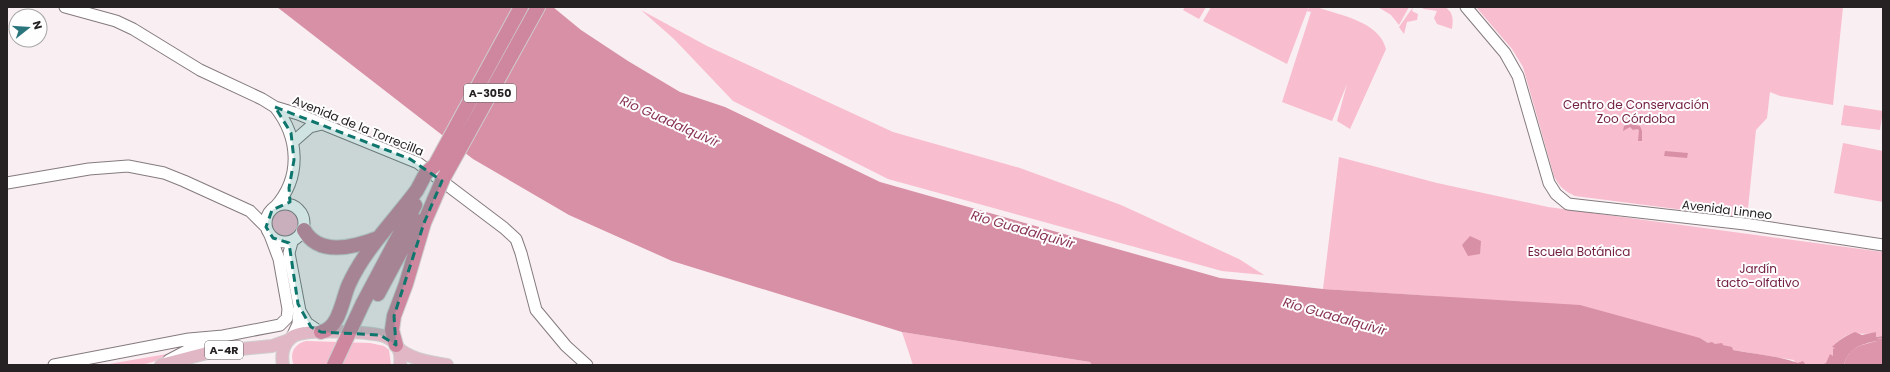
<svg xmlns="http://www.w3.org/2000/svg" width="1890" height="372" viewBox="0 0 1890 372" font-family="Poppins,sans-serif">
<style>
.green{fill:#f8bdcf}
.forest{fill:#dd95ac}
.water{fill:#d890a6}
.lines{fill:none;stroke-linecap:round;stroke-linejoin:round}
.secondary-casing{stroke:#857b7e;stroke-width:13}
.primary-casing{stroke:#cfcecf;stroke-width:14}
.highway-casing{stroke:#cfcecf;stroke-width:16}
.secondary{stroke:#fff;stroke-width:11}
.primary{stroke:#e2b7c5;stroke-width:12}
.highway{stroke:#ce879e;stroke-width:14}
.highway-bridge-casing{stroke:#cfcecf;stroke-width:16;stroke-linecap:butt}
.highway-bridge{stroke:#ce879e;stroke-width:14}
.marked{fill:#0f766e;fill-opacity:0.2;stroke:#0f766e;stroke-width:3;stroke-dasharray:8 5;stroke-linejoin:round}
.labels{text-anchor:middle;stroke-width:4;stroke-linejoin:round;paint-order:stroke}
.shield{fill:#fefefe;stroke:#676465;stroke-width:1}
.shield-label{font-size:11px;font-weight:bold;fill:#262223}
.park-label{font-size:12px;fill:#742043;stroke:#fefefe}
.street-label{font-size:12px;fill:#262223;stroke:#fefefe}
.water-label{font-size:13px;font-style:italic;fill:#8a3455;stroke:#fefefe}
</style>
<rect width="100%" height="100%" fill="#f9eef1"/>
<path class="green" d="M1185,7H1206L1199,19L1183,10Z
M1211,7H1307L1308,9L1310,7H1317C1341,16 1379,21 1386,49L1350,129L1337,121L1347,84L1332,121L1282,102L1311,12L1307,11L1287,64L1203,21Z
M1378,7H1409L1399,25L1391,15Z
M1413,7L1412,11L1418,14L1417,20L1407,22L1404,34L1399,27Z
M1420,7H1445C1454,13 1453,20 1452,29L1437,24L1434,18L1437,11L1424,9Z
M1476,7H1843L1833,105L1780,96L1770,92L1767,118L1756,130L1747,218L1575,196C1564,191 1559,186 1554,176L1523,67L1512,49Z
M641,10L707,46L893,132L1020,168L1121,205L1239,259L1264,275L1222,271L888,179L733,101L674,39Z
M1844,105L1883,111L1880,130L1841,125Z
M1843,143L1883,151V202L1834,193Z
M1339,157L1437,183L1548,207L1883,252V336L1876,337V332C1865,336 1857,332 1850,334C1846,335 1840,340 1836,343L1835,349H1833L1834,354C1832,357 1829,361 1826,363C1821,367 1801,364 1795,363L1794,360L1733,350L1727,346L1708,343L1700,338L1432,296L1323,289Z
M271 223a14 14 0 1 1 28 0a14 14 0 1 1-28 0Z
M902,332L1090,362L1092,365H913Z
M306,341L370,343L384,346L389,350L391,365H294C289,354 294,344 306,341Z
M173,353C147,368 132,365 103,365Z"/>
<path class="forest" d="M1883,338V365H1844C1848,347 1861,345 1877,341V339Z"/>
<path class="water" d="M277,7H553L581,30L628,61L680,92L725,107L880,182L1220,278L1323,289L1580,305L1700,338L1708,343L1712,342L1715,344L1722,343L1723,345L1732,347L1733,350C1754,354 1780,356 1798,363L1803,361L1805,364L1817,365H1092L1090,362L902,332L672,261L569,215L473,159Z
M1630,124L1640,126L1642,131V141H1638L1639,130L1637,129L1633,130L1630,127L1623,131L1624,126Z
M1665,151L1688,153L1687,158L1664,156Z
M1470,236L1481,241L1480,254L1468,256L1462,245Z
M1855,332L1862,335L1876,332V337L1883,336V338L1877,339V341C1861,344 1848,348 1844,365H1821L1826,363L1830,354L1833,356V349L1835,348L1832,347C1839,340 1845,336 1855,332Z"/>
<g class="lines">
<defs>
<path id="secondary" d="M65,7L116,21L133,29L200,70L262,99L275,107L298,114L418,163L504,228L516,239L521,253L536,310L566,346L587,365
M1466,7L1505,53L1518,76L1549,183L1556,194L1568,204L1745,224L1883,245
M275,107C299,137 302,177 275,207
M293,142L310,127L322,124
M7,183L89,169L128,166L164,173L184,181L250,211L266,227
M266 223a19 19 0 1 1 38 0a19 19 0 1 1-38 0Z
M292,242L289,253L300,311L307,323L320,332
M292,337L298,324L299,308
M169,360L209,339
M54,365L189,339L223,336L280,325L287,318L288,309L279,259L270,235"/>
<path id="primary" d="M398,348C411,360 431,362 447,365
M161,365L211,352L272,346L289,340
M283,365C281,355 283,344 292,337C305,328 368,332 384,336C397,341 402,352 400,365"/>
<path id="highway" d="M435,165L521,7
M443,179L538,7
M304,230C319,257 355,247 378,238
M378,294L417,221
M363,303L415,205
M321,332C340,328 342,299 349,284C365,249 394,221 417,190
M396,345L392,330L394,316L406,284L424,223L434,200"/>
</defs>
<use href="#secondary" class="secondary-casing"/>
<use href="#primary" class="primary-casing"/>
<use href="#highway" class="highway-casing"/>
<use href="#secondary" class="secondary"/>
<use href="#primary" class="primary"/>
<use href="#highway" class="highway"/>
<defs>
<path id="highway-bridge" d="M417,190L426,173L435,165
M434,200L443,179
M334,365L363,303"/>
</defs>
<use href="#highway-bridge" class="highway-bridge-casing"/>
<use href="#highway-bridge" class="highway-bridge"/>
</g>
<path class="marked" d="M275,107L410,159L442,181L424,223L394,316L396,345L380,335L321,332L311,327L298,304L289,243L273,238L266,227L272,210L290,202L289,188L294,160L291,133Z"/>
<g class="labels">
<g class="shield">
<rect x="464" y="84" width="52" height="18" rx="3"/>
<rect x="205" y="341" width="38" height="18" rx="3"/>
</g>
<g class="shield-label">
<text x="490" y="97">A-3050</text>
<text x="224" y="354">A-4R</text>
</g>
<g class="park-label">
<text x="1636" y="109">Centro de Conservación<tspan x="1636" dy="14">Zoo Córdoba</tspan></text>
<text x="1579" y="256">Escuela Botánica</text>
<text x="1758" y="273">Jardín<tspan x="1758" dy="14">tacto-olfativo</tspan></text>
</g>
<g class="street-label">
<text transform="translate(358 126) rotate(22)" y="4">Avenida de la Torrecilla</text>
<text transform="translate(1727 210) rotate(7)" y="4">Avenida Linneo</text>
</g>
<g class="water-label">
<text transform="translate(670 121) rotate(24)" y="5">Río Guadalquivir</text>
<text transform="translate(1023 229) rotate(16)" y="5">Río Guadalquivir</text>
<text transform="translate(1335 316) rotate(16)" y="5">Río Guadalquivir</text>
</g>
</g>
<rect width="1890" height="372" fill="none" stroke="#262223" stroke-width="16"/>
<g transform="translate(28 28) rotate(73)"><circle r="19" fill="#fefefe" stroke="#a8a6a6"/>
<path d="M0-3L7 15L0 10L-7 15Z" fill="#2a747b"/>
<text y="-6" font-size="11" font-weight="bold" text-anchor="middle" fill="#262223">N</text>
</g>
</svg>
